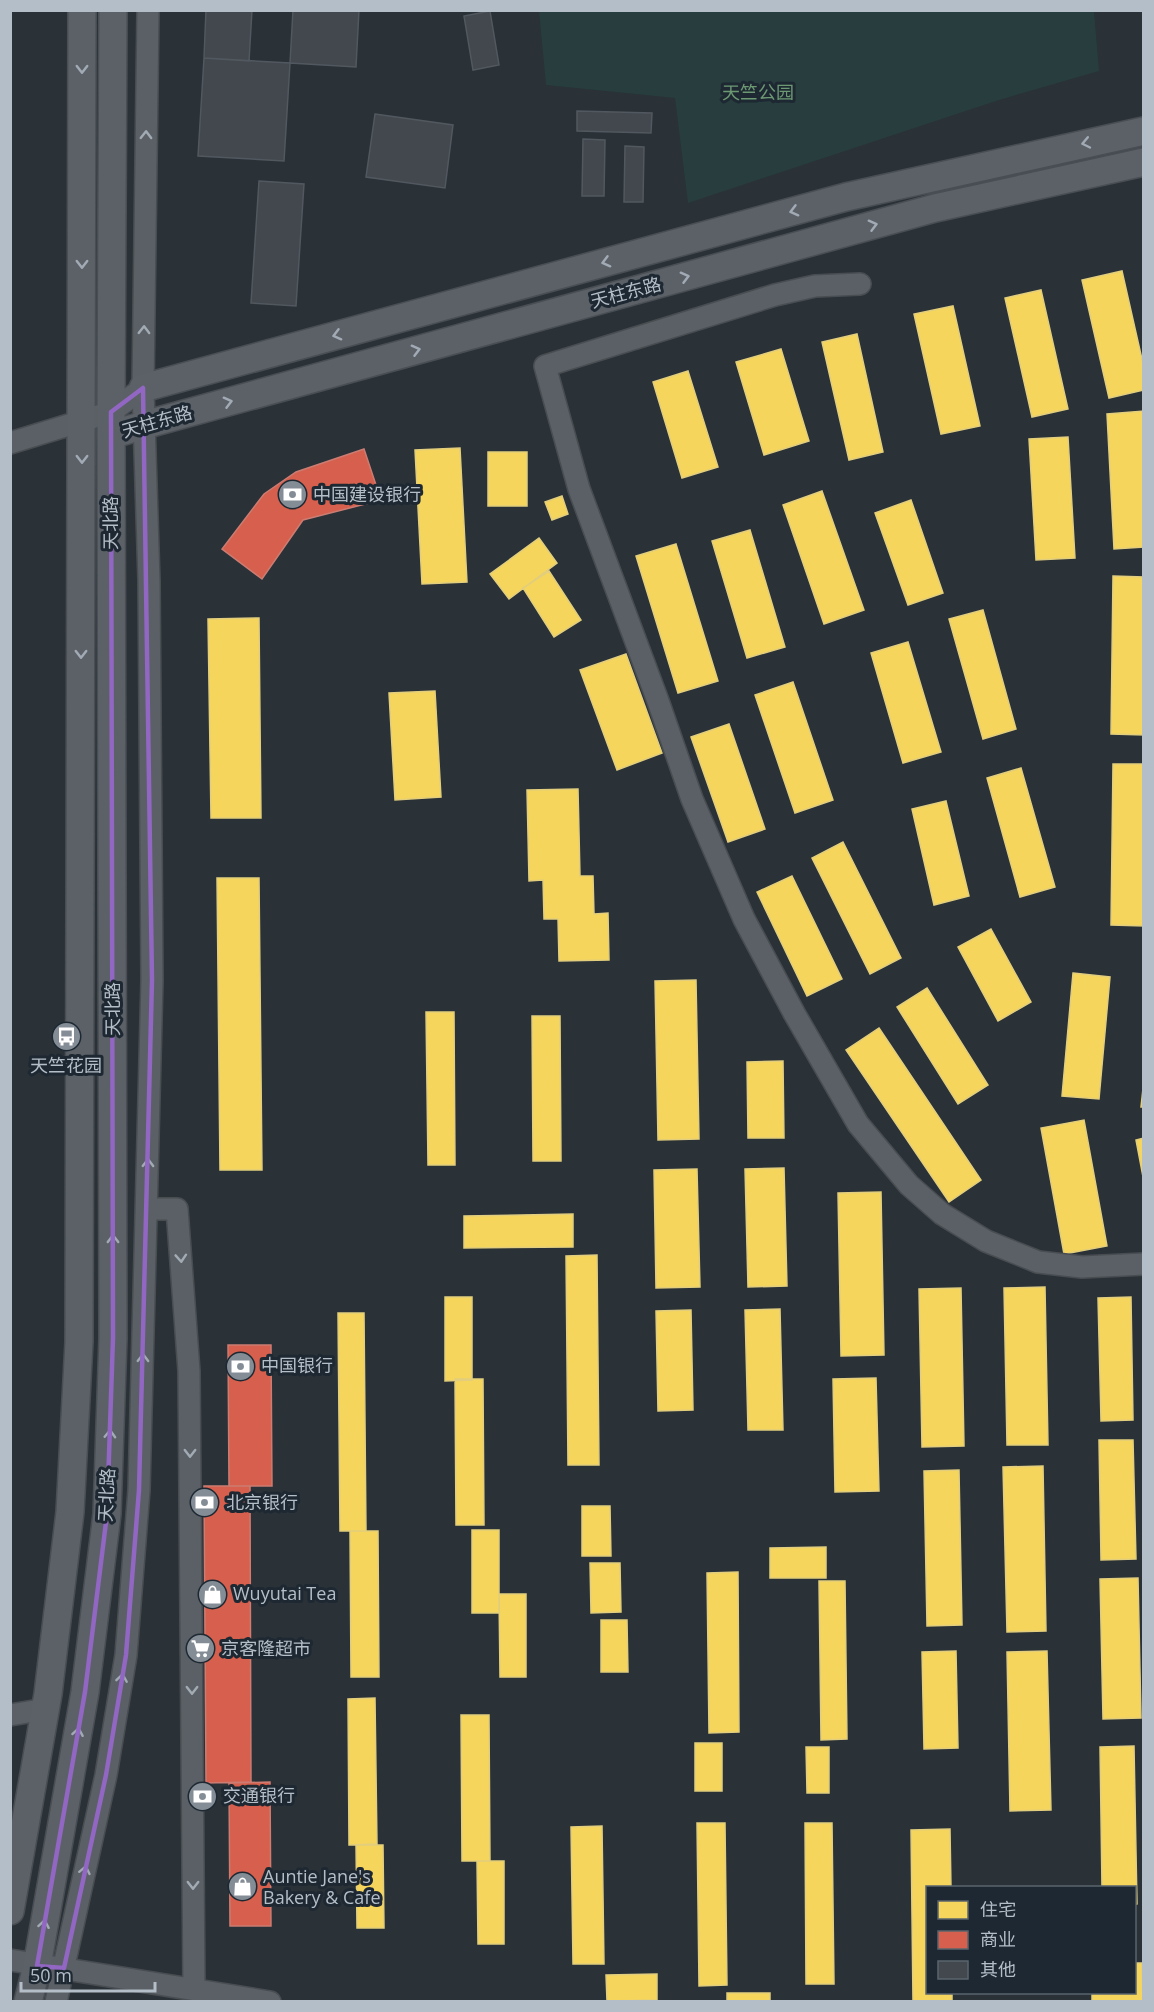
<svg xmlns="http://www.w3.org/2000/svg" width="1154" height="2012" viewBox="0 0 1154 2012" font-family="'Open Sans','Noto Sans SC',sans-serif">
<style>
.green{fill:#273d3e}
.homes{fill:#f6d55c;stroke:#e2ce7c;stroke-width:1.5}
.shops{fill:#d6604d;stroke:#cc7c72;stroke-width:1.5}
.building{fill:#42484e;stroke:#52585f;stroke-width:1.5}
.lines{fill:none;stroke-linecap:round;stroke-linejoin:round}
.minor-casing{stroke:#484d52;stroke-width:24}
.major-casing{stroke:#484e54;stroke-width:30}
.minor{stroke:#5a6065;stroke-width:21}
.major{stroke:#5c6167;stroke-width:27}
.oneway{stroke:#a2abb5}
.oneway2{stroke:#a2abb4}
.marked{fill:none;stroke:#9266c3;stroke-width:4.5;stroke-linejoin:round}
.labels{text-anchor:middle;stroke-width:6;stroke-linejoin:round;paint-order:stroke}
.park-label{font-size:18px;fill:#6c9872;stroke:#1d2832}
.street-label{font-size:18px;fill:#b4bec8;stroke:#1d2832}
.poi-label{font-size:18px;fill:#b4bec8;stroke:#1d2832;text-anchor:start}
</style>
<rect width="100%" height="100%" fill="#2a3137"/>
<path class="green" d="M539,11H1094L1099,71L999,100L688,203L675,98L546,85Z"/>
<path class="homes" d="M1122,271L1144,368V390L1109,398L1082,280Z
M1041,290L1068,409L1032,417L1005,298Z
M953,306L980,426L941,434L914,314Z
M857,334L883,452L849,460L822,342Z
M781,349L809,441L764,455L736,362Z
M688,371L718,467L682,478L653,382Z
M1144,411V547L1114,549L1107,414Z
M1068,437L1075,558L1036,560L1029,439Z
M460,448L467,582L422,584L415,450Z
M488,452H527V506H488Z
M822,491L864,610L824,624L783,505Z
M562,496L568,514L552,520L545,502Z
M911,500L943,593L908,605L875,513Z
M750,530L785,647L747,658L712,541Z
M539,538L557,563L509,599L490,574Z
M676,544L718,681L678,693L636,556Z
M549,571L581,620L554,637L523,588Z
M1113,576L1144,577V735L1111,734Z
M983,610L1016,729L983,739L949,619Z
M259,618L261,818H211L208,619Z
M908,642L941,752L903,763L871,653Z
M626,654L662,753L617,770L580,670Z
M793,682L833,800L795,813L755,695Z
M435,691L441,797L395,800L389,693Z
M729,724L765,829L728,842L691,737Z
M1113,764H1144V926L1111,925Z
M1021,768L1055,887L1020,897L987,778Z
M578,789L580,876H593L594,914L608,913L609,960L559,961L558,919H544L543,880L529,881L527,790Z
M946,801L969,896L934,905L912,809Z
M843,842L901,958L870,974L812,858Z
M792,876L842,979L807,996L757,892Z
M217,878H259L262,1170H220Z
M991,929L1031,1002L998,1021L958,947Z
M1073,973L1110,977L1099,1099L1062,1096Z
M696,980L699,1139L658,1140L655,981Z
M927,988L988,1085L958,1104L897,1007Z
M426,1012H454L455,1165H428Z
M532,1016H560L561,1161H533Z
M879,1028L981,1180L949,1202L846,1050Z
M783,1061L784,1138H748L747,1062Z
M1144,1079V1107H1141Z
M1084,1120L1107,1246L1064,1254L1041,1128Z
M1144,1138V1182L1136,1140Z
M784,1168L787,1286L748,1287L745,1169Z
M697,1169L700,1287L656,1288L654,1170Z
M881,1192L884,1355L841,1356L838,1193Z
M573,1214V1247L464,1248V1216Z
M597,1255L599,1465H568L566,1256Z
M1045,1287L1048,1445H1007L1004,1288Z
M961,1288L964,1446L922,1447L919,1289Z
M445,1297H472V1380L445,1381Z
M1131,1297L1133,1420L1101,1421L1098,1298Z
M780,1309L783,1430H748L745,1310Z
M691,1310L693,1410L658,1411L656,1311Z
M338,1313H364L366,1531H340Z
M876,1378L879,1491L835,1492L833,1379Z
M455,1379H483L484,1525H456Z
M1099,1440H1133L1136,1559L1101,1560Z
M1043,1466L1046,1631L1007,1632L1003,1467Z
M959,1470L962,1625L927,1626L924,1471Z
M582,1506H610L611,1556H582Z
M472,1530H499V1613H472Z
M350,1531H378L379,1677H351Z
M826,1547V1578H770V1548Z
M590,1563H620L621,1612L591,1613Z
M738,1572L739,1732L709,1733L707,1573Z
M1138,1578L1141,1718L1103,1719L1100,1579Z
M819,1581H845L847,1739L821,1740Z
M499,1594H526V1677H500Z
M601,1620H627L628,1672H601Z
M956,1651L958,1748L924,1749L922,1652Z
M1047,1651L1051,1810L1010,1811L1007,1652Z
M375,1698L377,1844L349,1845L348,1699Z
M461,1715H489L490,1861H462Z
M695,1743H722V1791H695Z
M1134,1746L1137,1904L1134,1905V1888H1102L1100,1747Z
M806,1747H829V1793H807Z
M697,1823H725L727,1985L699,1986Z
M805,1823H832L834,1984H806Z
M602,1826L604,1964H573L571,1827Z
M950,1829L951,1888H928V1992H952V2002H913L911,1830Z
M356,1845H383L384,1928H357Z
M477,1861H504V1944H478Z
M1134,1963H1142L1143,2002H1092V1992H1134Z
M657,1974V2000L607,2001L606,1975Z
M727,1993H770V2002H727Z"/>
<path class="shops" d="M364,449L381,500L303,520L262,579L222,549L264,494L296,472Z
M228,1345H271L272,1486H229Z
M204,1486H250L251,1782L206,1783Z
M270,1782L271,1926H230L229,1783Z"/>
<path class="building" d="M206,10H252L249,61L204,58Z
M293,10H359L356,67L290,63Z
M490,11L499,65L473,70L464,16Z
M204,58L290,63L284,161L198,156Z
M577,111L652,113L651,133L577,131Z
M375,114L453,125L445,188L366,177Z
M583,139L605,140L604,196H582Z
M625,146L644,147L643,202H624Z
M259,181L304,184L296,306L251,303Z"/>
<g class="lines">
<defs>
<path id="minor" d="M860,284L815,286L775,295L545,366L579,489L658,701L692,799L744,919L794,1013L858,1124L909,1185L942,1214L986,1241L1038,1262L1082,1267L1144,1264
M10,443L111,412L143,388
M147,1209H177L189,1371L194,1989
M10,1715L46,1709
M10,1960L270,2002
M56,2002L106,1775L126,1655L139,1490L152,980L149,581L143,388L148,10"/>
<path id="major" d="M143,388L846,197L1144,131
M111,435L144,425L935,208L1144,162
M10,1911L48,1694L70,1512L79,1342L82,10
M28,2002L37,1966L85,1692L107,1514L113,1338L111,412L113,10"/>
</defs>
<use href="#minor" class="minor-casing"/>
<use href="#major" class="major-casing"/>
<use href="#minor" class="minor"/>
<use href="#major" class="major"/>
</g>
<defs><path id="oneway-chevron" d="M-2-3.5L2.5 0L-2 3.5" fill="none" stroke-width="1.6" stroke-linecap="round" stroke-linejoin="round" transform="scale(1.5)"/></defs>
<g class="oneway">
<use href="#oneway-chevron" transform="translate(82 69) rotate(90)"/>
<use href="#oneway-chevron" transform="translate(1086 143) rotate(168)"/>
<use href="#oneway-chevron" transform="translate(794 211) rotate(165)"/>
<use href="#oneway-chevron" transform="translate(873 225) rotate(-15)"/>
<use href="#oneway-chevron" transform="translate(606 262) rotate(165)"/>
<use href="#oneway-chevron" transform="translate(82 264) rotate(90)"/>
<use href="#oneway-chevron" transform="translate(685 277) rotate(-15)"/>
<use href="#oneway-chevron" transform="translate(337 335) rotate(165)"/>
<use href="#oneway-chevron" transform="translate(416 350) rotate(-15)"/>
<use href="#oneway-chevron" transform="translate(228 402) rotate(-15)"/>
<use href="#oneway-chevron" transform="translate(82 459) rotate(90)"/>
<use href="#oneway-chevron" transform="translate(81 654) rotate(90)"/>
<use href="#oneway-chevron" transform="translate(113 1239) rotate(-90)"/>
<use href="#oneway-chevron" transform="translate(110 1434) rotate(-88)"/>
<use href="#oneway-chevron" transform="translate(78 1732) rotate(-80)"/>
<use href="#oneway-chevron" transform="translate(44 1924) rotate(-80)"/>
</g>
<g class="oneway2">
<use href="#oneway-chevron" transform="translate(146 135) rotate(-89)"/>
<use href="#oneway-chevron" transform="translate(144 330) rotate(-89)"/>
<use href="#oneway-chevron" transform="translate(148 1163) rotate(-89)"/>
<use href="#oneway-chevron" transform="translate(181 1258) rotate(86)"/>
<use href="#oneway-chevron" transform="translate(143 1358) rotate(-89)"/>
<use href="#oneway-chevron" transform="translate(190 1453) rotate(90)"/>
<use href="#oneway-chevron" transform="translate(122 1678) rotate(-81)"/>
<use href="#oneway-chevron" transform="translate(192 1690) rotate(90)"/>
<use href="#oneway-chevron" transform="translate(85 1870) rotate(-78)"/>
<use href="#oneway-chevron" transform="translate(193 1885) rotate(90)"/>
</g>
<path class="marked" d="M143,388L152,980L139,1490L126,1655L106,1775L64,1968L37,1966L85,1692L107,1514L113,1338L111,412Z"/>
<defs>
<symbol id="bank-disc" viewBox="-11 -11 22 22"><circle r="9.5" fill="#848d95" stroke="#1d2832"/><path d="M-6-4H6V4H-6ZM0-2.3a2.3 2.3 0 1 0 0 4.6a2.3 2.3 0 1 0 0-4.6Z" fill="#fff"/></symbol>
<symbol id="bus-disc" viewBox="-11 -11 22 22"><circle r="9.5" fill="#848d95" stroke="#1d2832"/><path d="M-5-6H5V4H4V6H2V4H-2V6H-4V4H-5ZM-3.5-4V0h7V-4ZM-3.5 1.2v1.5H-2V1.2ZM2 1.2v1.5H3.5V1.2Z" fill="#fff"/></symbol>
<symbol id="shop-disc" viewBox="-11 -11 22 22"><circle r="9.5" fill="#848d95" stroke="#1d2832"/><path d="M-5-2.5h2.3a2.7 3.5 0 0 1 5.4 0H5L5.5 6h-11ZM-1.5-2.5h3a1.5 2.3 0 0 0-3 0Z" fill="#fff"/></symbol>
<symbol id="supermarket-disc" viewBox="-11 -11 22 22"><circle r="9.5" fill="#848d95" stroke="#1d2832"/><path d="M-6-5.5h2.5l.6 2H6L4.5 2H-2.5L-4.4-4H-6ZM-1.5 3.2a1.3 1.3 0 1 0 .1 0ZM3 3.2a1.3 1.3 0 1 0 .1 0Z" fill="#fff"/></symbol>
</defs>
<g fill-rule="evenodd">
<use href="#bank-disc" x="276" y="478" width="33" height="33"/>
<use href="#bus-disc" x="50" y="1020" width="33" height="33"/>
<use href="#bank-disc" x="224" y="1350" width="33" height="33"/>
<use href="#bank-disc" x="188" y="1486" width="33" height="33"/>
<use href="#shop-disc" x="196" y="1578" width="33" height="33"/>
<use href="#supermarket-disc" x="184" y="1632" width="33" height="33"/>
<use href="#bank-disc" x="186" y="1780" width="33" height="33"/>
<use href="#shop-disc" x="226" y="1870" width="33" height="33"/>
</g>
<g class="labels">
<g class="park-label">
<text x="758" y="99">天竺公园</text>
</g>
<g class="street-label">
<text transform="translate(626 293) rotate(-15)" y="6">天柱东路</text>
<text transform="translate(157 422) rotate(-16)" y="6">天柱东路</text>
<text transform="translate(111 523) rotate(-90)" y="6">天北路</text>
<text transform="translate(113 1009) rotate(-90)" y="6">天北路</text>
<text transform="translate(107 1495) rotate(-87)" y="6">天北路</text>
</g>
<g class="poi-label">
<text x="313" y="501">中国建设银行</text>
<text x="66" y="1072" text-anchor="middle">天竺花园</text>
<text x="261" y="1372">中国银行</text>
<text x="226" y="1509">北京银行</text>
<text x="233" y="1600">Wuyutai Tea</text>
<text x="221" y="1655">京客隆超市</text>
<text x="223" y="1802">交通银行</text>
<text x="263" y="1883">Auntie Jane's<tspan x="263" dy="21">Bakery &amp; Cafe</tspan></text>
</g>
</g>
<rect width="1154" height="2012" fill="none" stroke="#b4bec8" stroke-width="24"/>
<rect x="926" y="1886" width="210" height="108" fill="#1d2832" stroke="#59646e" stroke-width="1.5"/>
<rect x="938" y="1901" width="30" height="18" fill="#f6d55c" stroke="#59646e" stroke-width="1.5"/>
<text x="980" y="1916" font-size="18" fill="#b4bec8">住宅</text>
<rect x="938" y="1931" width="30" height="18" fill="#d6604d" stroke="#59646e" stroke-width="1.5"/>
<text x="980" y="1946" font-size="18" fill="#b4bec8">商业</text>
<rect x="938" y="1961" width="30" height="18" fill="#42484e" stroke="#59646e" stroke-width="1.5"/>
<text x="980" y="1976" font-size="18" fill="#b4bec8">其他</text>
<path d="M21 1982v9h134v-9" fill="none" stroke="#b4bec8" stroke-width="3"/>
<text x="30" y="1982" font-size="18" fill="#b4bec8" stroke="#1d2832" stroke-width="4.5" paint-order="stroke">50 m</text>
</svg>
